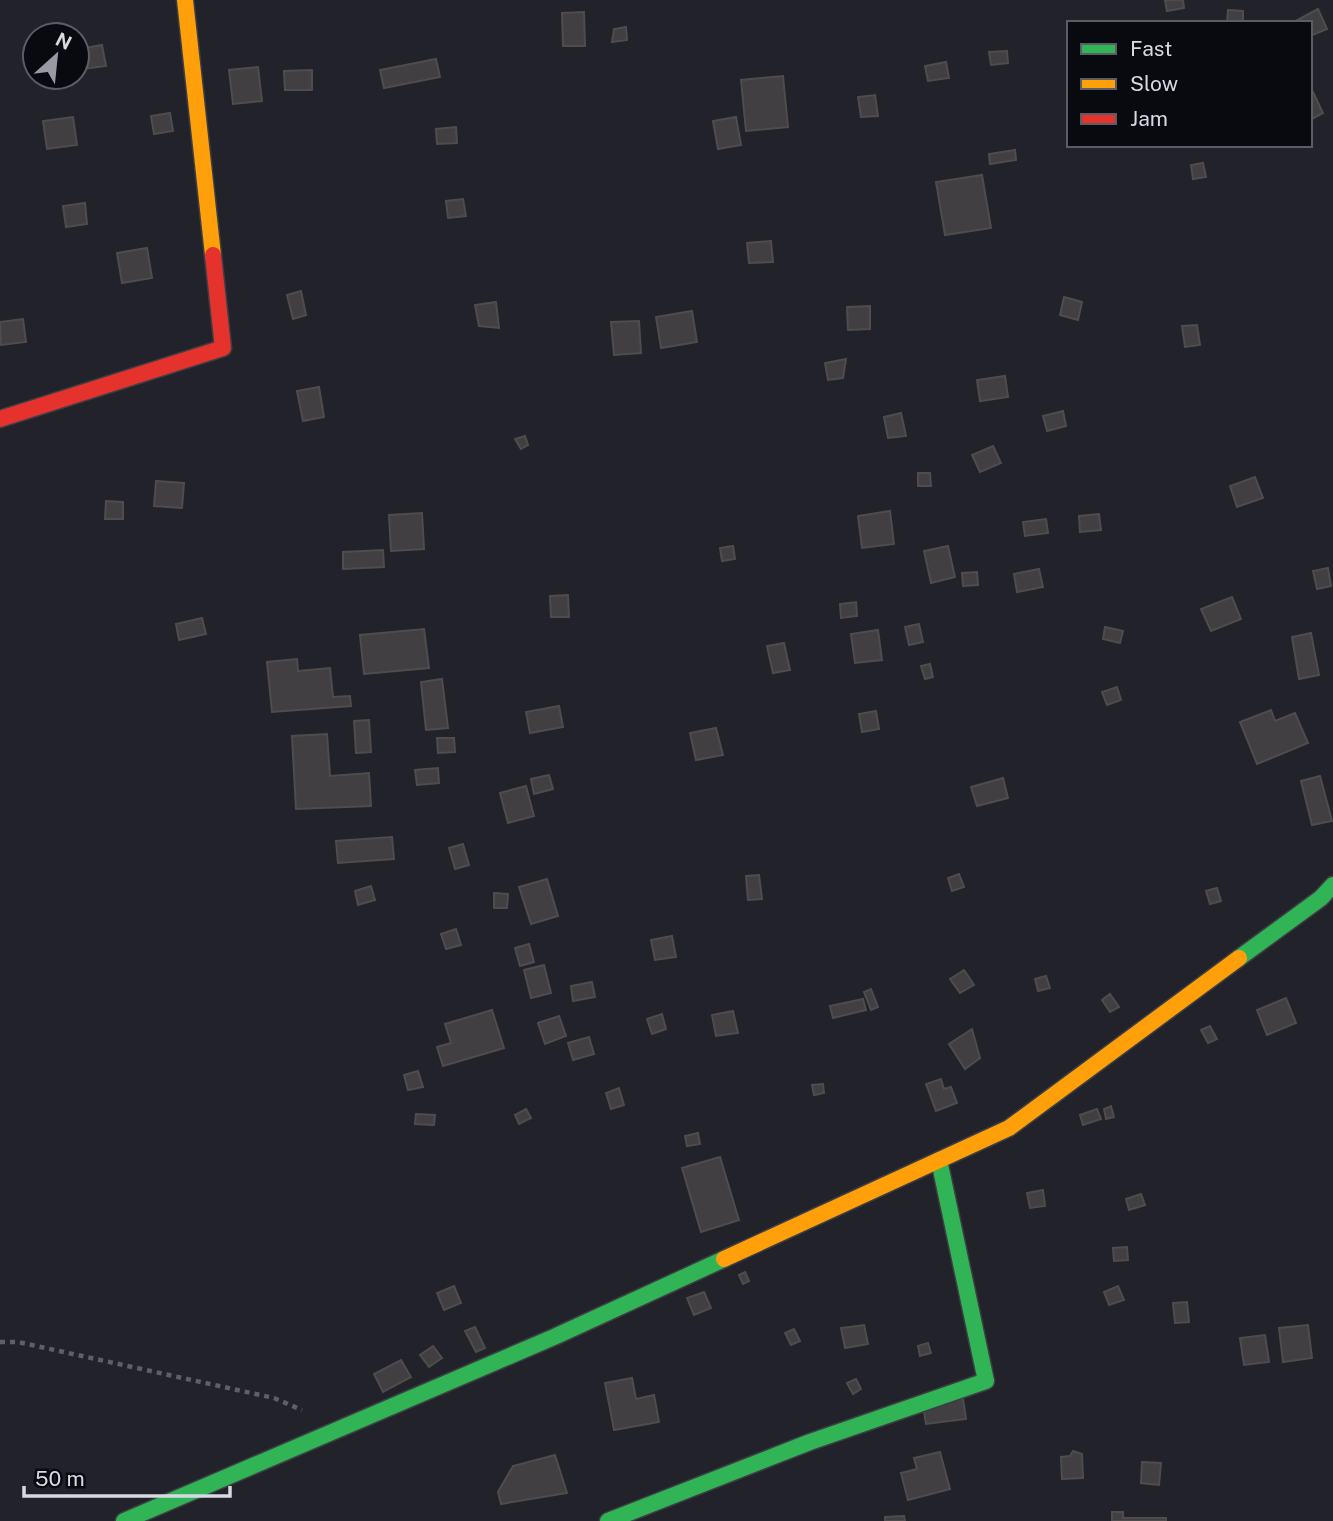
<svg xmlns="http://www.w3.org/2000/svg" width="1333" height="1521" viewBox="0 0 1333 1521" font-family="'Public Sans',sans-serif">
<style>
.building{fill:#413f41;stroke:#4f4c4d;stroke-width:2}
.lines{fill:none;stroke-linecap:round;stroke-linejoin:round}
.fast-casing{stroke:#3d3e44;stroke-width:19}
.slow-casing{stroke:#3d3e44;stroke-width:19}
.jam-casing{stroke:#3d3e44;stroke-width:19}
.path{stroke:#5f6066;stroke-width:4.5;stroke-dasharray:5 5;stroke-linecap:butt}
.fast{stroke:#30b455;stroke-width:16}
.slow{stroke:#ff9f0a;stroke-width:16}
.jam{stroke:#e5322d;stroke-width:16}
</style>
<rect width="100%" height="100%" fill="#22232a"/>
<path class="building" d="M1165,0H1183L1184,8L1167,11Z
M1318,9L1327,29L1310,36V23H1292Z
M1228,10L1243,11V23H1227Z
M584,12L585,46H563L562,13Z
M626,27L627,40L612,42L614,29Z
M102,45L106,66L83,69L80,49Z
M1007,51L1008,63L991,65L989,52Z
M436,59L440,77L384,88L380,70Z
M946,62L949,78L928,81L925,66Z
M258,67L262,101L233,104L229,70Z
M312,70V90H285L284,71Z
M783,76L788,127L746,131L741,80Z
M1313,92L1323,113L1310,120V93Z
M875,95L878,116L861,117L858,97Z
M170,113L173,131L154,134L151,116Z
M73,117L77,145L47,149L43,121Z
M736,117L741,145L718,149L713,121Z
M456,127L457,143L437,144L436,129Z
M1015,150L1016,160L990,164L989,154Z
M1203,163L1206,177L1193,179L1191,165Z
M982,175L991,228L945,235L936,182Z
M463,199L466,216L448,218L446,201Z
M85,203L87,224L66,227L63,206Z
M771,241L773,262L749,263L747,243Z
M147,248L152,278L122,283L117,253Z
M301,291L306,315L293,319L287,295Z
M1064,297L1082,302L1078,320L1060,315Z
M496,302L499,328L479,326L475,305Z
M870,306V329L848,330L847,307Z
M692,311L697,342L661,348L656,317Z
M23,319L26,342L1,345L0,322Z
M639,321L641,353L614,355L611,322Z
M1197,325L1200,345L1185,347L1182,326Z
M846,359L843,378L828,380L825,363Z
M1005,376L1008,397L980,401L977,380Z
M319,387L324,417L303,421L297,391Z
M1063,411L1066,426L1047,431L1043,416Z
M901,413L906,436L888,438L884,417Z
M525,436L528,445L521,449L515,439Z
M993,446L1001,463L980,472L972,455Z
M918,473H930L931,486H918Z
M1255,477L1263,498L1237,507L1230,486Z
M156,481L184,483L182,508L154,506Z
M106,501L123,502V519H105Z
M890,511L894,544L862,548L858,516Z
M422,513L424,549L391,551L389,515Z
M1099,514L1101,530L1080,532L1079,516Z
M1046,519L1048,533L1025,536L1023,522Z
M733,546L735,559L722,561L720,548Z
M948,546L955,577L931,583L924,551Z
M383,550L384,567L343,569V552Z
M1328,568L1331,586L1317,589L1313,571Z
M1039,569L1043,587L1017,592L1014,574Z
M977,572L978,585L963,586L962,573Z
M568,595L569,617H551L550,596Z
M1232,597L1241,619L1211,631L1201,609Z
M856,602L857,616L841,618L840,604Z
M202,618L206,634L179,640L176,624Z
M919,624L923,642L909,645L905,627Z
M1105,627L1123,631L1120,643L1103,639Z
M424,629L429,668L364,674L360,635Z
M878,630L882,660L855,663L851,634Z
M1311,633L1319,675L1299,679L1292,637Z
M784,643L790,670L773,673L767,646Z
M297,659L298,671L330,668L333,697L350,696L351,706L272,712L267,662Z
M930,664L933,677L925,679L921,666Z
M442,679L448,728L426,730L421,682Z
M1117,687L1121,700L1107,705L1102,692Z
M559,706L563,727L530,733L526,712Z
M1271,710L1275,721L1295,713L1308,743L1257,764L1240,722Z
M876,711L879,729L862,732L859,714Z
M369,720L371,752L356,753L354,721Z
M716,728L723,755L696,760L690,733Z
M327,734L330,776L369,773L371,806L296,809L292,736Z
M437,738H454L455,752L438,753Z
M438,768L439,783L417,785L415,770Z
M549,775L553,789L534,794L531,779Z
M1320,776L1332,821L1312,825L1301,781Z
M1003,778L1008,798L977,806L971,787Z
M526,786L534,816L508,823L500,793Z
M392,837L394,859L338,863L336,841Z
M463,844L469,865L455,869L449,848Z
M959,874L964,887L952,891L948,878Z
M759,875L762,899L748,900L746,876Z
M547,879L558,916L531,924L519,887Z
M371,886L375,900L358,905L355,891Z
M1217,888L1221,901L1210,904L1206,891Z
M494,893L508,894L507,908H494Z
M456,929L461,945L446,949L441,934Z
M672,936L676,957L655,960L651,940Z
M529,944L534,962L520,966L515,948Z
M544,965L551,993L531,998L524,970Z
M964,970L974,985L960,993L950,979Z
M1046,976L1050,988L1038,991L1035,979Z
M592,982L595,997L573,1001L571,986Z
M871,989L878,1007L871,1010L864,992Z
M1110,994L1119,1007L1110,1012L1102,1000Z
M1286,998L1296,1023L1267,1035L1257,1010Z
M863,999L866,1010L833,1018L830,1006Z
M492,1010L504,1048L443,1066L437,1047L451,1043L445,1024Z
M733,1011L738,1033L716,1036L712,1015Z
M662,1014L666,1029L652,1034L647,1019Z
M559,1016L566,1036L545,1044L538,1023Z
M1210,1026L1217,1039L1208,1043L1201,1030Z
M972,1029L980,1058L965,1069L949,1044Z
M589,1037L594,1054L573,1060L568,1043Z
M418,1071L423,1087L408,1090L404,1075Z
M941,1079L944,1089L951,1087L957,1103L936,1111L926,1084Z
M823,1084L824,1093L814,1095L812,1085Z
M619,1088L624,1105L611,1109L606,1093Z
M1111,1106L1114,1117L1106,1119L1104,1109Z
M526,1109L531,1118L519,1124L515,1115Z
M1097,1109L1101,1119L1083,1125L1080,1115Z
M416,1114L435,1115L434,1125L415,1124Z
M698,1133L700,1144L687,1146L685,1136Z
M720,1157L739,1220L701,1232L682,1168Z
M1043,1190L1045,1206L1030,1208L1027,1193Z
M1141,1194L1145,1205L1129,1210L1126,1199Z
M1127,1247L1128,1260L1114,1261L1113,1248Z
M745,1272L749,1281L743,1284L739,1275Z
M454,1286L461,1303L444,1310L437,1293Z
M1118,1286L1124,1300L1109,1305L1104,1292Z
M704,1292L711,1308L694,1315L687,1298Z
M1187,1302L1189,1322L1175,1323L1173,1303Z
M864,1325L868,1344L845,1348L841,1328Z
M1308,1325L1312,1358L1283,1362L1279,1328Z
M475,1327L485,1348L476,1352L465,1331Z
M794,1329L800,1341L791,1345L785,1333Z
M1265,1335L1269,1362L1244,1365L1240,1338Z
M928,1343L931,1353L920,1356L918,1346Z
M433,1346L442,1358L429,1367L420,1355Z
M401,1360L411,1377L383,1392L374,1374Z
M632,1378L636,1399L654,1395L659,1422L614,1430L605,1383Z
M856,1379L861,1389L853,1394L847,1383Z
M963,1399L966,1419L926,1424L923,1405Z
M1073,1451L1082,1454L1083,1478L1062,1479L1061,1457L1070,1456Z
M940,1452L950,1489L908,1500L901,1473L917,1469L914,1458Z
M555,1455L567,1493L501,1504L498,1492L513,1466Z
M1142,1462L1161,1463L1159,1485L1141,1483Z
M1112,1512H1123V1518H1166V1521H1112Z
M904,1516L905,1521H885V1517Z"/>
<g class="lines">
<defs>
<path id="fast" d="M1239,958L1321,898L1333,885
M124,1521L554,1337L724,1259
M608,1521L810,1442L986,1381L939,1160"/>
<path id="slow" d="M185,0L213,255
M724,1259L1009,1128L1239,958"/>
<path id="jam" d="M0,419L223,348L213,255"/>
</defs>
<use href="#fast" class="fast-casing"/>
<use href="#slow" class="slow-casing"/>
<use href="#jam" class="jam-casing"/>
<path class="path" d="M0,1342H18L274,1398L302,1410"/>
<use href="#fast" class="fast"/>
<use href="#slow" class="slow"/>
<use href="#jam" class="jam"/>
</g>
<rect x="1067" y="21" width="245" height="126" fill="#090a10" stroke="#5b5d64" stroke-width="2"/>
<rect x="1081" y="44" width="35" height="10" fill="#30b455" stroke="#5b5d64" stroke-width="2"/>
<text x="1130" y="56" font-size="21" fill="#d7d9e3">Fast</text>
<rect x="1081" y="79" width="35" height="10" fill="#ff9f0a" stroke="#5b5d64" stroke-width="2"/>
<text x="1130" y="91" font-size="21" fill="#d7d9e3">Slow</text>
<rect x="1081" y="114" width="35" height="10" fill="#e5322d" stroke="#5b5d64" stroke-width="2"/>
<text x="1130" y="126" font-size="21" fill="#d7d9e3">Jam</text>
<g transform="translate(56 56) rotate(27)"><circle r="33" fill="#090a10" stroke="#5b5d64" stroke-width="2"/>
<path d="M0-5L12 26L0 18L-12 26Z" fill="#9899a2"/>
<text y="-10" font-size="19" font-weight="bold" text-anchor="middle" fill="#d7d9e3">N</text>
</g>
<path d="M24 1486v10h206v-10" fill="none" stroke="#d7d9e3" stroke-width="3.5"/>
<text x="35" y="1486" font-size="21" fill="#d7d9e3" stroke="#090a10" stroke-width="5" paint-order="stroke">50 m</text>
</svg>
